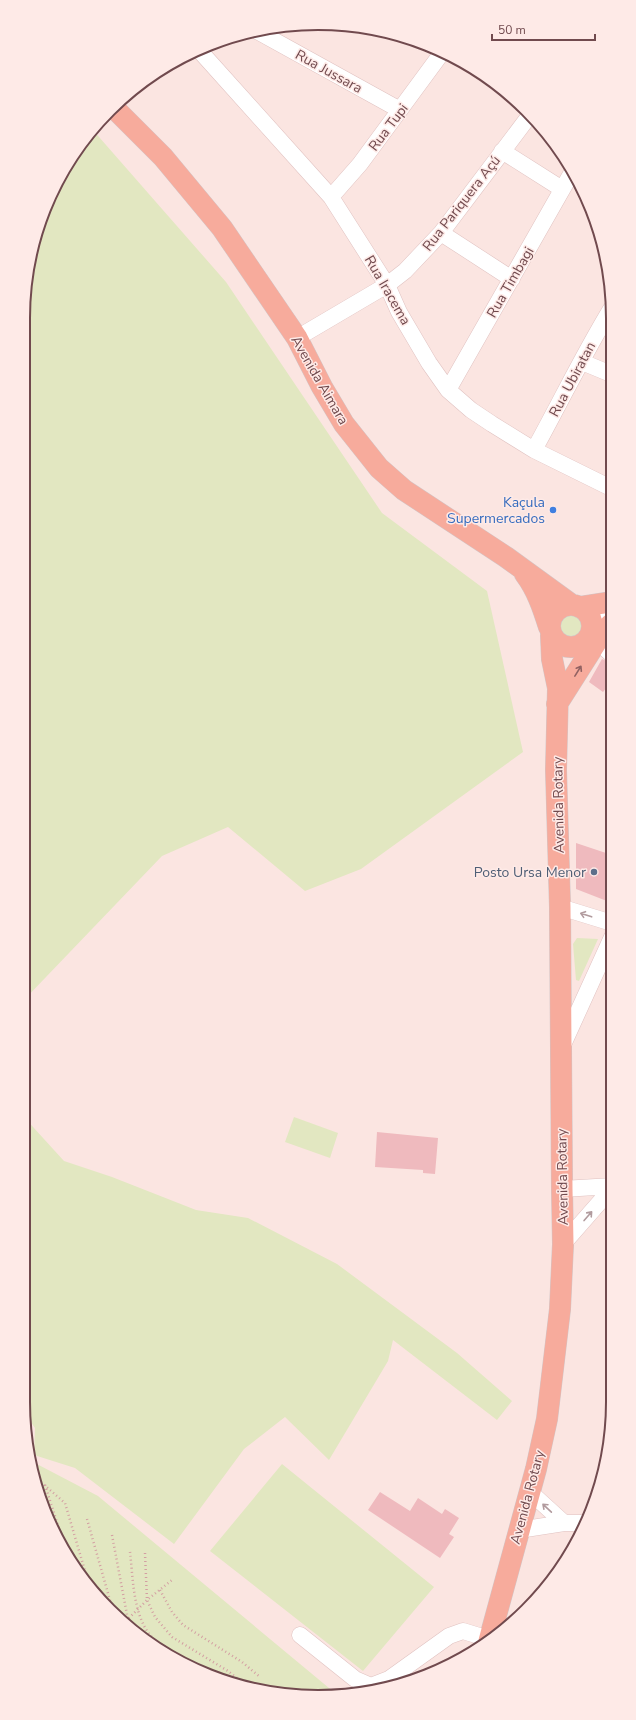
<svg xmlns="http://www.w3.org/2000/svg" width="636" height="1720" viewBox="0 0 636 1720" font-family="'Nunito Sans',sans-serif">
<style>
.green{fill:#e2e7c1}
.building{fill:#efbabe}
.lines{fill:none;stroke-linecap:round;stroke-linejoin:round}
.minor-casing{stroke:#e0c2c1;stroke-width:17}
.major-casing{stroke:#d2c5c6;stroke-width:22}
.path{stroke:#d39ea2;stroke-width:2.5;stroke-dasharray:1 3;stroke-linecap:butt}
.minor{stroke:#fff;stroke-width:16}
.major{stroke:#f7ab9c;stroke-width:21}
.oneway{stroke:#926262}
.oneway2{stroke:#b19b9e}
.shop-dot{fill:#3f7fe0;stroke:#feeae7;stroke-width:1.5}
.service-dot{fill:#5c6f8a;stroke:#feeae7;stroke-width:1.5}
.labels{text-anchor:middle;stroke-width:3;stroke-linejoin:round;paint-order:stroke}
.street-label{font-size:14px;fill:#714a4e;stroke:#feeae7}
.shop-label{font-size:14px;fill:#366cbe;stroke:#feeae7;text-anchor:end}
.service-label{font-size:14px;fill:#4e5e75;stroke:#feeae7;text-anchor:end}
.rim{fill:none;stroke:#714a4e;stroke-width:2}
</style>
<rect width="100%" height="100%" fill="#fbe5e1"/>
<path class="green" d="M92,129L226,282L382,513L487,591L523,752L361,869L305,891L228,827L162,856L23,1001V318L33,241L54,187L84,138Z
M558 627a14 14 0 1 1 28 0a14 14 0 1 1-28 0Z
M577,938L598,939L579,981L576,980L573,944Z
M23,1116L64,1161L112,1177L196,1210L248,1218L337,1264L457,1353L512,1401L497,1420L393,1340L388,1361L329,1460L285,1417L244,1449L174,1544L75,1468L34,1455L35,1428L25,1414L23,1402Z
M294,1117L338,1133L330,1158L285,1142Z
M33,1462L98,1496L335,1693L279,1694L223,1681L171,1658L96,1596L62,1549L39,1497Z
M282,1464L434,1587L363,1671L210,1551Z"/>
<path class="building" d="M602,659L611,663V682L603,692L589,682Z
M576,843L612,855V903L576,889Z
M377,1132L438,1138L435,1174L423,1173V1170L375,1167Z
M380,1492L410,1511L418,1498L442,1514L445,1509L459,1518L449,1534L454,1537L440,1558L368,1510Z"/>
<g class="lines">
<defs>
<path id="minor" d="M257,31L400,110
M199,50L331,197L387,285L399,312L429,363L448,390L471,410L492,424L534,450L611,488
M502,151L562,189
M331,197L360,164L441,54
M441,233L512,279
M297,338L387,285L405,271L441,233L530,115
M582,362L611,374
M448,390L571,174
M534,450C560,403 583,355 611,309
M587,612L598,617L611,628
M597,641L611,654
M560,907L612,923
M562,1047L612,937
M562,1189L613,1186
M563,1244L613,1187
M530,1492L564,1523
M519,1530L564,1523H586
M300,1635L355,1679L371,1686L389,1679L449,1636L463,1631L489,1639"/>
<path id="major" d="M113,107L163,157L222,228L297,338L322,387L344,424L379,468L404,490L506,557L572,605
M525,574C537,590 543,608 549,627
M550 626a21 21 0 1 1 42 0a21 21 0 1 1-42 0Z
M579,607L611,602
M557,704L597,641L611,624
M489,1641L536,1469L547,1419L560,1309L563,1244L562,1189L560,907L556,770L558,688L552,659L551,635"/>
</defs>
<use href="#minor" class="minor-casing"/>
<use href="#major" class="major-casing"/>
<path class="path" d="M35,1477L65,1503L90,1588
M45,1485L68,1557
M87,1519L113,1611
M112,1535L128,1620L131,1625
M130,1552C133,1578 133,1614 150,1635C162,1650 193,1665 209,1675
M145,1553L147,1600L155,1617L172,1637L228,1671L248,1687
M160,1590L172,1612L183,1625L242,1662L260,1677
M126,1621L147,1600L172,1580"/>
<use href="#minor" class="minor"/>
<use href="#major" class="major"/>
</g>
<defs><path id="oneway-shaft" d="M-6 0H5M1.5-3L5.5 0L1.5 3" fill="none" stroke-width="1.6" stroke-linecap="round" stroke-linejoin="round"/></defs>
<use class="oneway" href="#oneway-shaft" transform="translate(578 671) rotate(-58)"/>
<g class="oneway2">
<use href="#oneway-shaft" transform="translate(586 915) rotate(-162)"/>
<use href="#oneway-shaft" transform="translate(588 1216) rotate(-49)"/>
<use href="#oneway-shaft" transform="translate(547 1508) rotate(-137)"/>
</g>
<circle class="shop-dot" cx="553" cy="510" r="4"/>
<circle class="service-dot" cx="594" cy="872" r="4"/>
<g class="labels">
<g class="street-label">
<text transform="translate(329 71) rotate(29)" y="5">Rua Jussara</text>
<text transform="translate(388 127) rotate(-53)" y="5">Rua Tupi</text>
<text transform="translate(461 203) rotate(-52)" y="5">Rua Pariquera Açú</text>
<text transform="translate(510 282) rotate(-60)" y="5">Rua Timbagi</text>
<text transform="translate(388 290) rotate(60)" y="5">Rua Iracema</text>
<text transform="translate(572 379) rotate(-62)" y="5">Rua Ubiratan</text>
<text transform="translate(320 380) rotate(60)" y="5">Avenida Aimara</text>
<text transform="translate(558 805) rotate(-91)" y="5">Avenida Rotary</text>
<text transform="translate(562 1177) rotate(-91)" y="5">Avenida Rotary</text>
<text transform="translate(527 1497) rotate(-75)" y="5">Avenida Rotary</text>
</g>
<g class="shop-label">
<text x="545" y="507">Kaçula<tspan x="545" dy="16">Supermercados</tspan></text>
</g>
<g class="service-label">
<text x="586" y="877">Posto Ursa Menor</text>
</g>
</g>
<path d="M0 0H636V1720H0ZM318 30H318A288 288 0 0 1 606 318V1402A288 288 0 0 1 318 1690H318A288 288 0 0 1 30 1402V318A288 288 0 0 1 318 30Z" fill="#feeae7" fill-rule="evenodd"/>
<path class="rim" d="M318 30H318A288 288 0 0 1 606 318V1402A288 288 0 0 1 318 1690H318A288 288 0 0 1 30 1402V318A288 288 0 0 1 318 30Z"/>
<path d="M492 34v6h103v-6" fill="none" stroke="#714a4e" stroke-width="2"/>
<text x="498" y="34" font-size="12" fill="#714a4e" stroke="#feeae7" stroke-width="3" paint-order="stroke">50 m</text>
</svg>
